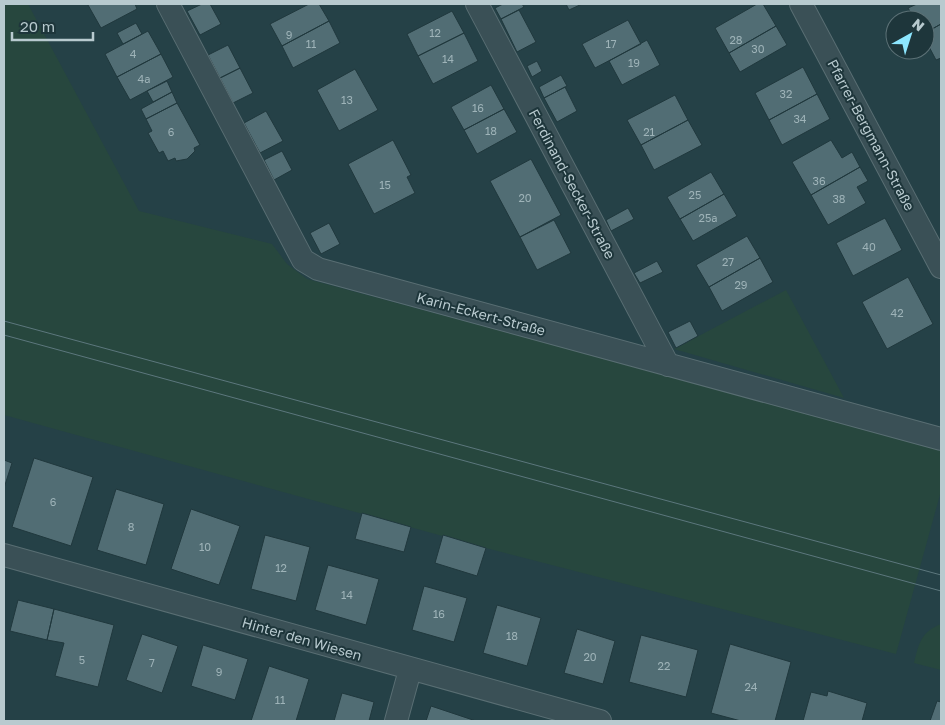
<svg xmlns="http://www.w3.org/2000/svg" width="945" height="725" viewBox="0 0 945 725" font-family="'Golos Text',sans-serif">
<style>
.green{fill:#27473e}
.building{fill:#516d74;stroke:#20383d}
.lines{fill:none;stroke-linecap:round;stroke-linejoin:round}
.street-casing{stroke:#596e73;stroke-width:24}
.street{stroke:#3a5056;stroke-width:22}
.tram{stroke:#5c777d;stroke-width:1}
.labels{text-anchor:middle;stroke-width:4;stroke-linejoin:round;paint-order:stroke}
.number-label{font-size:11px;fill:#9eb3b8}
.street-label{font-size:14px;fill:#b8cacf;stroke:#1e363b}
</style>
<rect width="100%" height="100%" fill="#254147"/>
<path class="green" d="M4,4H28L139,211L272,244L287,264L307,279L937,447L941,451V491L896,654L486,548L4,415Z
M786,290L844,398L674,349L676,348Z
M941,624V670L914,663C919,643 921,632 941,624Z"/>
<path class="building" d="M85,4H135L137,9L101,28L88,5Z
M202,4H210L221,24L200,35L187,11Z
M309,4H319L329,21L282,46L270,24Z
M503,4H522L524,7L501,19L495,8Z
M566,4H582L569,10Z
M757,4H763L776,26L729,53L715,28Z
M917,4H941V24L925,33V20H915L908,8Z
M519,10L536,42L517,52L501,19Z
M452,11L464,33L418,56L407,34Z
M628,20L641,44L595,68L582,44Z
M329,21L340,43L293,68L282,46Z
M136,23L142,34L123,44L117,33Z
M941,24V58L936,60L925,39V33Z
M776,26L787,45L740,72L729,53Z
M148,31L161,54L117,77L105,54Z
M464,33L478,61L433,84L418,56Z
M647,40L660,65L622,85L609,61Z
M228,45L240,68L220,78L208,55Z
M161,54L173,77L130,100L117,77Z
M537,61L542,71L532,77L527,66Z
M803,67L817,94L769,120L755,93Z
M240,68L253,93L233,103L220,78Z
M355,69L378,110L339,131L317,90Z
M561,75L567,86L544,98L539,87Z
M167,81L172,92L153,102L147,91Z
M491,85L504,109L464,130L451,107Z
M565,87L577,111L557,122L544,98Z
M172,92L177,103L146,119L141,109Z
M817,94L830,119L782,145L769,120Z
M675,95L688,120L641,145L627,120Z
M177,103L200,145L194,148L195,151L187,159L176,161L175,158L168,161L163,151L159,153L148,133L152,131L146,119Z
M504,109L517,132L477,154L464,130Z
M266,111L283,141L260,153L244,123Z
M688,120L702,145L654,170L641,145Z
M393,140L411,175L407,177L415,193L374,214L348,164Z
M831,140L842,158L852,152L860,167L811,195L792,162Z
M282,151L292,170L274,180L264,160Z
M531,159L561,215L520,237L490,181Z
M860,167L868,181L857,187L866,203L828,225L811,195Z
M711,172L724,194L680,219L667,197Z
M724,194L737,216L693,241L680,219Z
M628,208L634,219L611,231L606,220Z
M885,218L902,250L853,276L836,243Z
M554,220L571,253L537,270L520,237Z
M329,223L340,244L321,254L310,233Z
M747,236L760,258L709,287L696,265Z
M760,258L773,282L722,311L709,287Z
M657,261L663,272L640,283L634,273Z
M908,277L933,324L887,349L862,302Z
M690,321L698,336L676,348L668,332Z
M34,458L93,477L71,546L12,527Z
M4,460L12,463L4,488Z
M116,489L164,504L146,565L97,550Z
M191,509L240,526L219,585L171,569Z
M362,513L411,527L404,552L355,539Z
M265,535L310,547L296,601L251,589Z
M443,535L486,548L477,576L435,563Z
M328,565L379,579L366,625L315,610Z
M424,586L467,598L454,642L412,630Z
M18,600L54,609L47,640L10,631Z
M497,605L541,618L527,666L483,653Z
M54,609L114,625L98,687L55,676L64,643L47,640Z
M577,629L615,641L603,684L564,673Z
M142,634L178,646L162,693L126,680Z
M641,635L698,650L686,697L629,682Z
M730,644L791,662L775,721H741L711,713Z
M203,645L248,659L235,700L191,686Z
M269,666L309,679L296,721H251Z
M828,691L867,703L862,721H803L811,692L827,696Z
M342,693L374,702L369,721H334Z
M937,701L941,702V721H930Z
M431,706L476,721H426Z"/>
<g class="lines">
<defs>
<path id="street" d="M168,4L303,260L318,269L941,439
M477,4L668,365
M801,4L941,267
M4,555L600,721
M396,721L410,670"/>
</defs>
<use href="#street" class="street-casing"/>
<use href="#street" class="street"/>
<path class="tram" d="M4,321L941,575
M4,335L941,591"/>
</g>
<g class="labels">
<g class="number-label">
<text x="435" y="37">12</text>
<text x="289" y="39">9</text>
<text x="736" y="44">28</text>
<text x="311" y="48">11</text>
<text x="611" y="48">17</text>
<text x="758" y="53">30</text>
<text x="133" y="58">4</text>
<text x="448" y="63">14</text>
<text x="634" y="67">19</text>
<text x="144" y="83">4a</text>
<text x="786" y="98">32</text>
<text x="347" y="104">13</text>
<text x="478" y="112">16</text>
<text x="800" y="123">34</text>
<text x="491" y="135">18</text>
<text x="171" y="136">6</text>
<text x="649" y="136">21</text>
<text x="819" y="185">36</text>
<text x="385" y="189">15</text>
<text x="695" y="199">25</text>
<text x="525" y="202">20</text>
<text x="839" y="203">38</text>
<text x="708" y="222">25a</text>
<text x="869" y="251">40</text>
<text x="728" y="266">27</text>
<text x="741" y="289">29</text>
<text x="897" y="317">42</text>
<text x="53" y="506">6</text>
<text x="131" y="531">8</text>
<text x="205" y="551">10</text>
<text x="281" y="572">12</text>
<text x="347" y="599">14</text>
<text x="439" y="618">16</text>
<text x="512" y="640">18</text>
<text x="590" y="661">20</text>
<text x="82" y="664">5</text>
<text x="152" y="667">7</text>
<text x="664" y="670">22</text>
<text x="219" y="676">9</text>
<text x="751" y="691">24</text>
<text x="280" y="704">11</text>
</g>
<g class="street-label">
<text transform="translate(871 135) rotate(62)" y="5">Pfarrer-Bergmann-Straße</text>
<text transform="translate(572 184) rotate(62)" y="5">Ferdinand-Secker-Straße</text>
<text transform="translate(481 314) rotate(15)" y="5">Karin-Eckert-Straße</text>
<text transform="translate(302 639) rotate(16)" y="5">Hinter den Wiesen</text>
</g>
</g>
<rect width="945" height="725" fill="none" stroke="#b8cacf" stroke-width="10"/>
<g transform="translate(910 35) rotate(39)"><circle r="24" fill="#1e363b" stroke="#5c7176"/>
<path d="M0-4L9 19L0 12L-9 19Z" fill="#8de7ff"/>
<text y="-8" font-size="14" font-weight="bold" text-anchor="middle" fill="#b8cacf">N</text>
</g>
<path d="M12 32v8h81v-8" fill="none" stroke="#b8cacf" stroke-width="2.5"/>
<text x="20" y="32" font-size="15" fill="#b8cacf" stroke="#1e363b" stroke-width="4" paint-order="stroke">20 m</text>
</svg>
